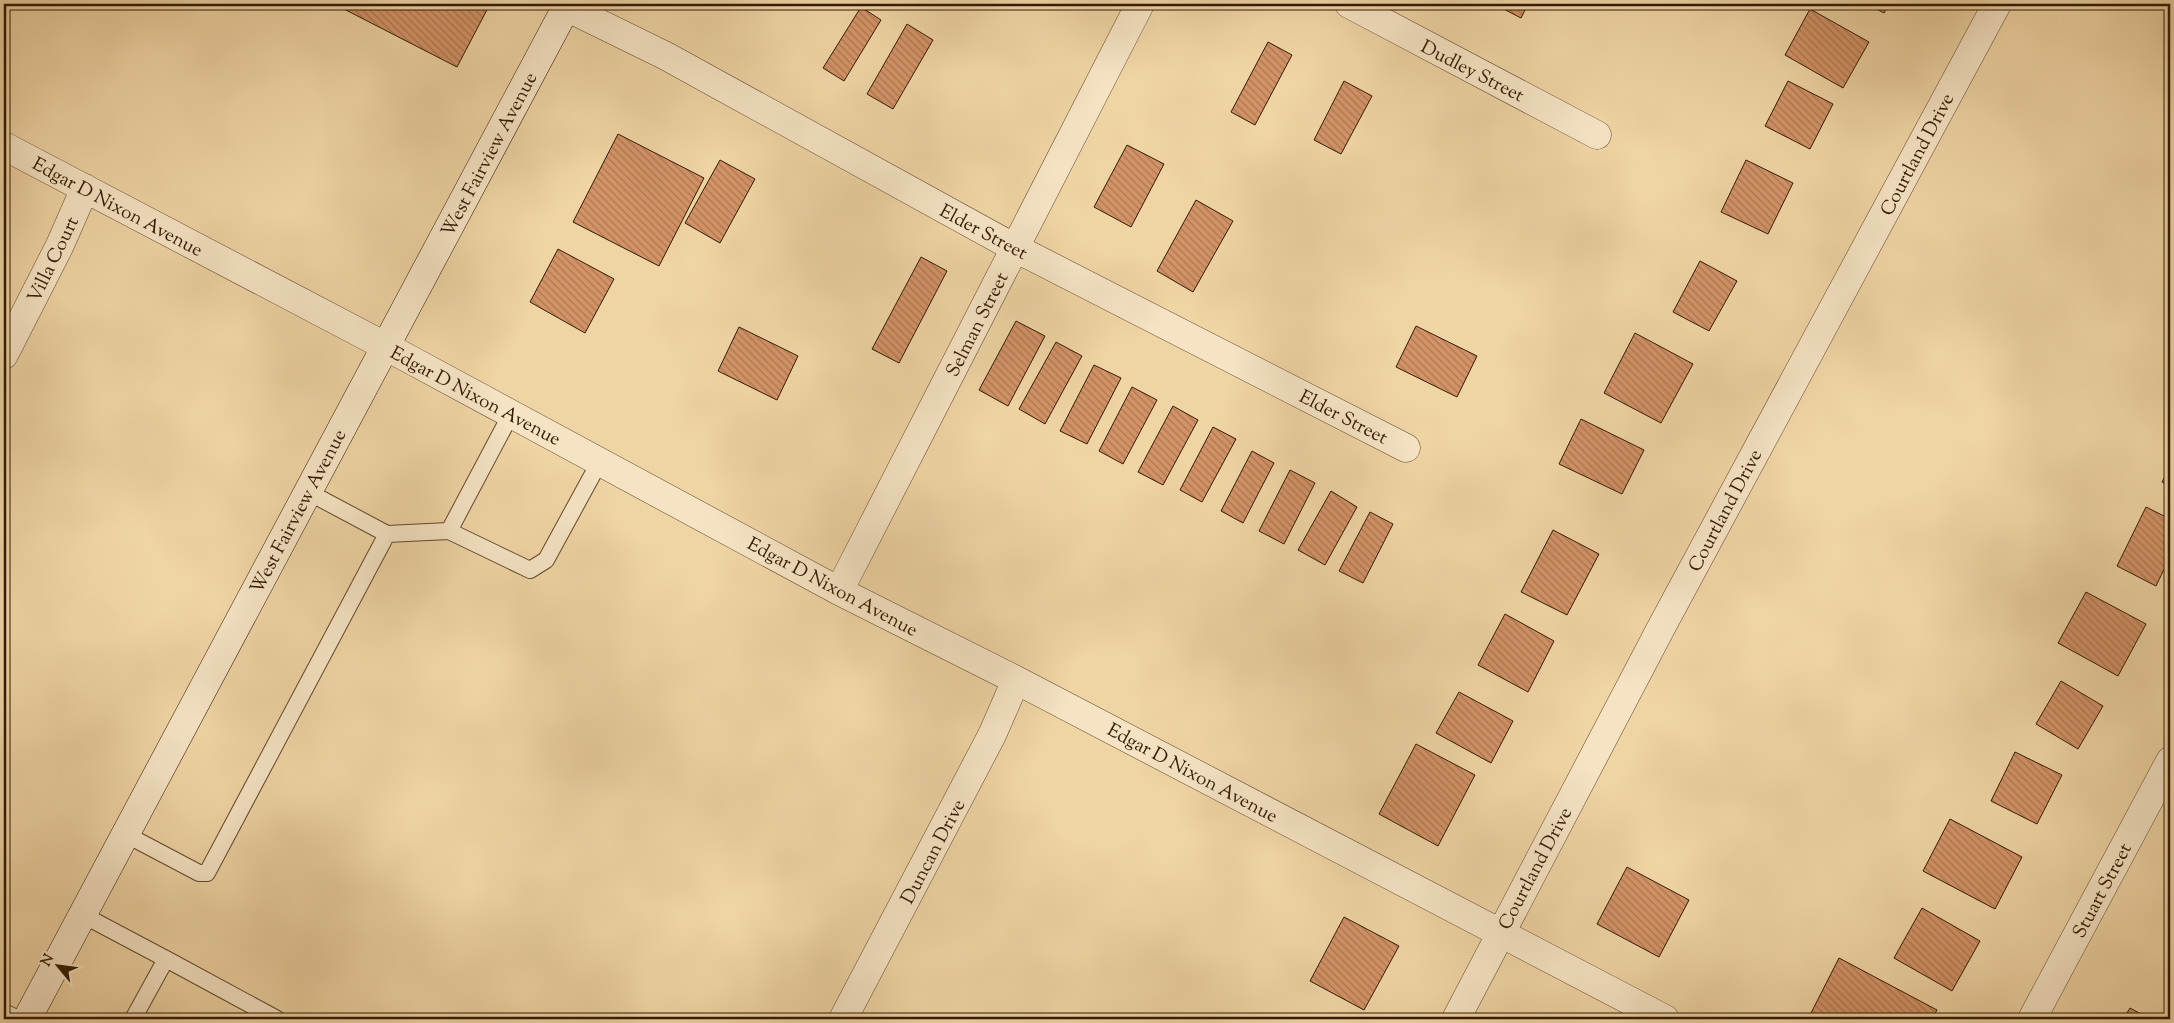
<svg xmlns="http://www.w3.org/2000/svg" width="2174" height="1023" viewBox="0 0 2174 1023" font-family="'Sorts Mill Goudy',serif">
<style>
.building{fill:url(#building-back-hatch);stroke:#321a03}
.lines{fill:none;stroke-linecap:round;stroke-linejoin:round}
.service-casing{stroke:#61482b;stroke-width:18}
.minor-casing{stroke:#61482b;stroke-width:29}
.secondary-casing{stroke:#321a03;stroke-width:29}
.service{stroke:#f5e3c4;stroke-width:16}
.minor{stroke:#f5e3c4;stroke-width:28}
.secondary{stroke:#f5e3c4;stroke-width:28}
.labels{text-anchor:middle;stroke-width:5;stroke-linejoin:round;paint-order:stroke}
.street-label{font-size:19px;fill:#321a03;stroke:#f5e3c4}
</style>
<defs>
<pattern id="building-back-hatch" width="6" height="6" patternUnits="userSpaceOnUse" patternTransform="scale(1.25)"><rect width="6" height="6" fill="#d39367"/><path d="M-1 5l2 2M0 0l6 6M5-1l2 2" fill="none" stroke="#ac7753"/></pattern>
</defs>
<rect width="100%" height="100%" fill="#efd4a4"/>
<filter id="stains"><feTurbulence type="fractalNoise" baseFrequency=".004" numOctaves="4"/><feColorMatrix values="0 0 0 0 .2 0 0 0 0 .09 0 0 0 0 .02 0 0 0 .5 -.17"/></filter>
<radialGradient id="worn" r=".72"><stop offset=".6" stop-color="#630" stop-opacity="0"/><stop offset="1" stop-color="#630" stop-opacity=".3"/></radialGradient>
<path class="building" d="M342,4H490L457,67L340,7Z
M874,4H887L883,10Z
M1494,4H1528L1521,18Z
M1867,4H1889L1884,13Z
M861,7L881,20L844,81L823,68Z
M1810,9L1869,42L1843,88L1785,55Z
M907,24L933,40L893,109L867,94Z
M1268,42L1292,55L1255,125L1231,112Z
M1344,81L1372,96L1341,154L1314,140Z
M1788,81L1833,104L1810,149L1765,126Z
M618,134L704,178L659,266L573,222Z
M1127,145L1164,164L1131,227L1094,207Z
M720,160L755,179L720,243L685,223Z
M1746,160L1793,183L1768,234L1721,212Z
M1196,200L1233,221L1193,292L1157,271Z
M558,249L614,279L585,333L530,302Z
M921,257L947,271L899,363L872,349Z
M1700,261L1737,281L1709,331L1673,312Z
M1016,321L1045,336L1008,406L979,390Z
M1416,326L1477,356L1457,397L1396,367Z
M739,327L798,356L777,400L718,371Z
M1635,333L1693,364L1661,423L1604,393Z
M1056,342L1082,356L1045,424L1019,409Z
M1094,365L1121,378L1087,444L1060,431Z
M1132,387L1157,400L1123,464L1099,451Z
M1173,406L1198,420L1163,485L1138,472Z
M1581,419L1644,450L1622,494L1559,464Z
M1213,427L1236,439L1202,502L1180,490Z
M1252,451L1274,463L1243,523L1221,511Z
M2170,467V486L2162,482Z
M1290,470L1315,483L1284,544L1259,531Z
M1331,491L1357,507L1325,565L1298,550Z
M2146,507L2170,519V557L2156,586L2117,566Z
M1370,512L1393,524L1363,583L1339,571Z
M1553,530L1599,554L1567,615L1521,592Z
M2086,592L2146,624L2118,676L2058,643Z
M1505,614L1554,641L1528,692L1478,665Z
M2061,681L2103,706L2078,749L2036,724Z
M1459,692L1513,721L1491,763L1436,733Z
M1416,744L1475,775L1438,846L1379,814Z
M2015,752L2062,775L2037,824L1991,801Z
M1950,819L2022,857L1995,909L1923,871Z
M1627,867L1689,900L1659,957L1597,924Z
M1922,908L1980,941L1952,991L1894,958Z
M1344,917L1399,946L1364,1010L1310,981Z
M1839,958L1937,1010L1932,1019H1824L1811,1013Z
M2130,1008L2150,1019H2123Z"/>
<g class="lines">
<defs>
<path id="service" d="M449,531L530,570L546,560L600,461
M387,534L449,531L511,414
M125,834L199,873H207L387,534L308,492
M83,915L166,959
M4,1012L18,1019
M133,1019L166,959L277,1019"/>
<path id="minor" d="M1349,4L1597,135
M566,7L666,56L1015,248L1406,448
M4,146L385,346L839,591L1016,680L1665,1019
M4,355L60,245L85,188
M839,591L1140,4
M843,1019L992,735L1016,680
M1456,1019L1662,626L1997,4
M2032,1019L2170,761"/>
<path id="secondary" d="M27,1019L568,4"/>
</defs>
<use href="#service" class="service-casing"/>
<use href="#minor" class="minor-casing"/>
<use href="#secondary" class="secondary-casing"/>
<use href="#service" class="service"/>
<use href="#minor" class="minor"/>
<use href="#secondary" class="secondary"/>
</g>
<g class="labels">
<g class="street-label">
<text transform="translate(1473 70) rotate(27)" y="7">Dudley Street</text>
<text transform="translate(488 154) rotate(-62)" y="7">West Fairview Avenue</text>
<text transform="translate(1916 154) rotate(-62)" y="7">Courtland Drive</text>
<text transform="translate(118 206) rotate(28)" y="7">Edgar D Nixon Avenue</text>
<text transform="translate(984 231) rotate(28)" y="7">Elder Street</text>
<text transform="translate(52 259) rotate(-64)" y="7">Villa Court</text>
<text transform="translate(976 324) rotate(-63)" y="7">Selman Street</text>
<text transform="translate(476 395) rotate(28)" y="7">Edgar D Nixon Avenue</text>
<text transform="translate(1344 416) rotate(27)" y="7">Elder Street</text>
<text transform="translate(1724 510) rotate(-62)" y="7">Courtland Drive</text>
<text transform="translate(297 511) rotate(-62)" y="7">West Fairview Avenue</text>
<text transform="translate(833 586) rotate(28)" y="7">Edgar D Nixon Avenue</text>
<text transform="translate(1193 772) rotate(28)" y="7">Edgar D Nixon Avenue</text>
<text transform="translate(932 851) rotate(-62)" y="7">Duncan Drive</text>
<text transform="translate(1534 868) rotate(-62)" y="7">Courtland Drive</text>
<text transform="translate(2101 890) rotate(-62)" y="7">Stuart Street</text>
</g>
</g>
<rect width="2174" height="1023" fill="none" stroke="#efd4a4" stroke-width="20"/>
<rect x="5" y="5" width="2164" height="1013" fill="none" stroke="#321a03" stroke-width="2.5"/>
<rect x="10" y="10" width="2154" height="1003" fill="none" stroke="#321a03"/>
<g transform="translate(58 966) rotate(299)" stroke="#f5e3c4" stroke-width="4" paint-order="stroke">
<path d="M0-4L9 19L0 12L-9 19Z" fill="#321a03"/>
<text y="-8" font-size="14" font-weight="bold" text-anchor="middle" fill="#321a03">N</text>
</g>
<rect width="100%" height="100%" filter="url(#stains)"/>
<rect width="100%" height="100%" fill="url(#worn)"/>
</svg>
